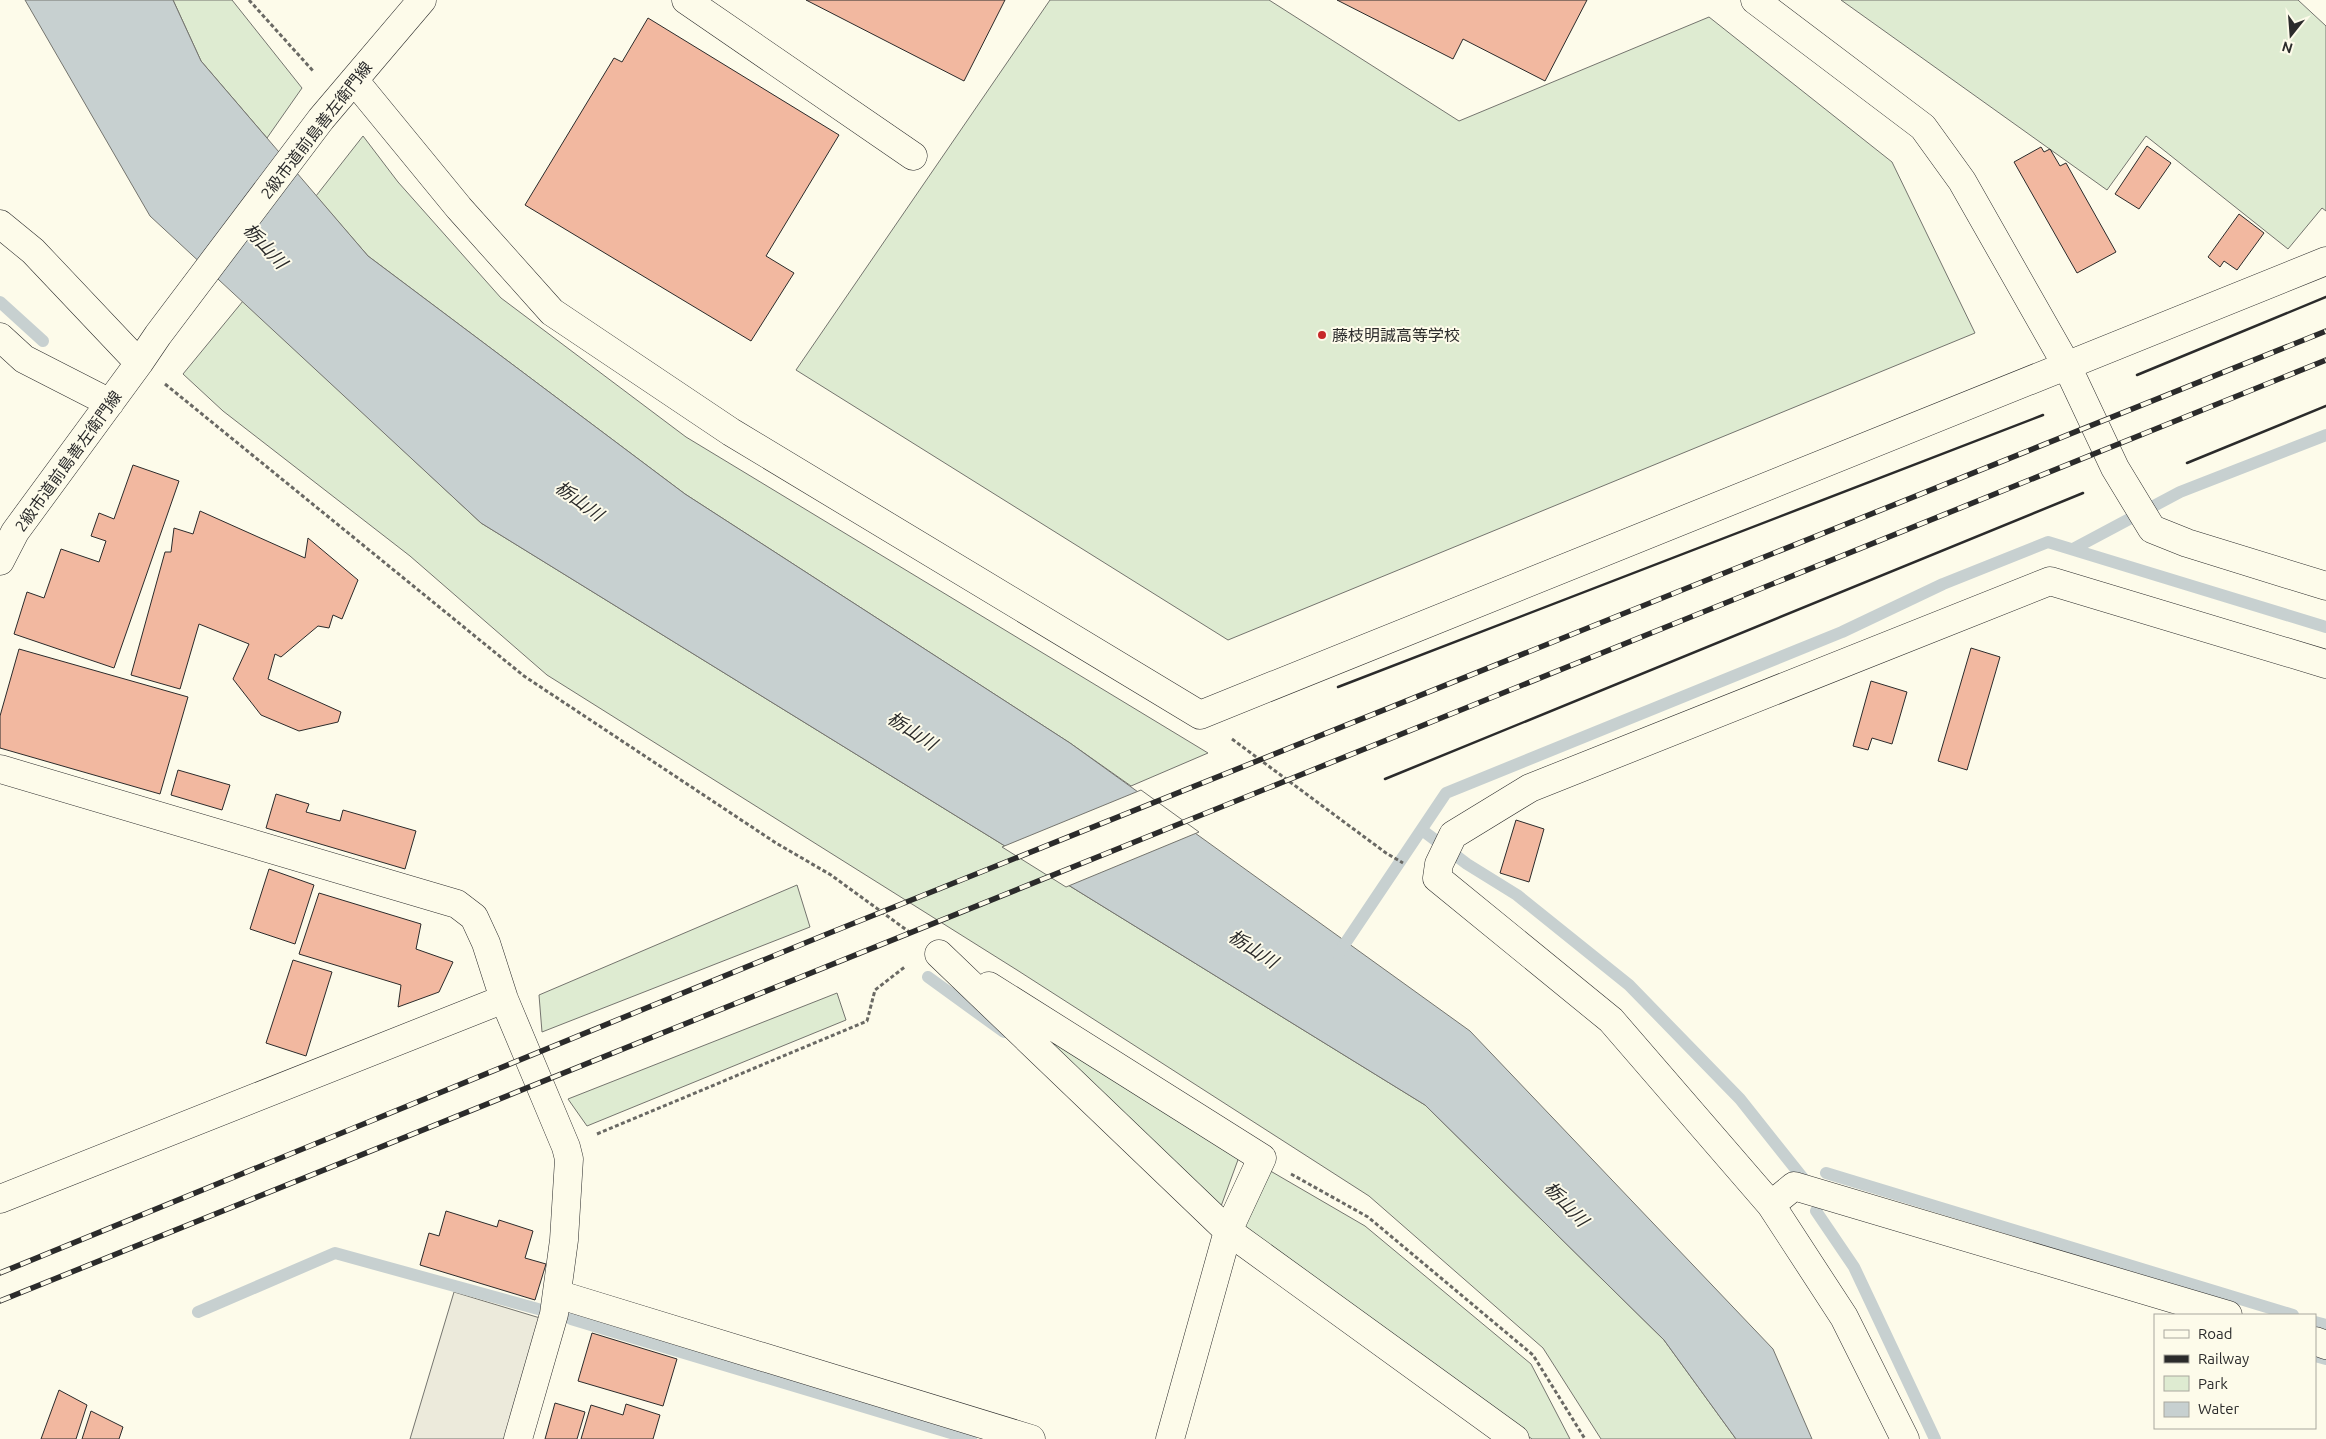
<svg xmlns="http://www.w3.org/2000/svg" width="2326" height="1439" viewBox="0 0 2326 1439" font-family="Ubuntu,'Noto Sans JP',sans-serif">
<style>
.green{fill:#deebd1;stroke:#74746e}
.parking{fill:#eceadb;stroke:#74746e}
.water{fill:#c7d0d0;stroke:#74746e}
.pier{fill:#fdfbea;stroke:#74746e}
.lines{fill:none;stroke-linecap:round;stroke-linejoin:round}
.stream{stroke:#c7d0d0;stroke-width:12}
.building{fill:#f2b8a0;stroke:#2b2b2b}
.minor-casing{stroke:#2b2b2b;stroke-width:29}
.path{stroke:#6a6964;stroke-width:3;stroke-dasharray:4 2.5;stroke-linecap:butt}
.minor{stroke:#fdfbea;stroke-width:28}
.rail-casing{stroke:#2b2b2b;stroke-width:5.5}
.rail{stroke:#fdfbea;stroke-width:4;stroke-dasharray:11;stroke-linecap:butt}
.wall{stroke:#2b2b2b;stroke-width:2.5}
.poi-dot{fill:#c62828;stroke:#fdfbea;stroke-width:2}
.labels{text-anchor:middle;stroke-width:4;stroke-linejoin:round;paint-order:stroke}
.street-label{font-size:16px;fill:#2b2b2b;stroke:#fdfbea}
.poi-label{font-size:16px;fill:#2b2b2b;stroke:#fdfbea;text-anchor:start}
.water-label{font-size:18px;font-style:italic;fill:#2b2b2b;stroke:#fdfbea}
</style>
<rect width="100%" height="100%" fill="#fdfbea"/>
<path class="green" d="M173,0H232L302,88L267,138L201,61Z
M1050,0H1269L1459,121L1709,17L1892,162L1975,333L1228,640L796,370Z
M1841,0H2298L2326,26V211L2322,208L2288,249L2146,136L2107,190Z
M363,136L398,182L501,298L686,437L1208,753L1131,786L1070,743L685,494L368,256L316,196Z
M243,301L481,523L1425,1105L1664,1340L1736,1439H1601L1543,1348L1369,1196L1017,970L547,675L410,556L223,411L183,374Z
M797,885L810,927L542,1032L539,995Z
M837,993L846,1020L587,1126L568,1099Z
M1032,1027L1239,1157L1220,1209Z
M1267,1169L1365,1226L1531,1364L1570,1439H1532L1239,1229Z"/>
<path class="parking" d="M454,1292L540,1318L504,1439H410Z"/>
<path class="water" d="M25,0H173L201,61L368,256L685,494L1070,743L1470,1031L1773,1349L1812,1439H1736L1664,1340L1425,1105L481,523L150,216Z"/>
<path class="pier" d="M1141,790L1199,832L1066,887L1002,847Z"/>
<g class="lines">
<path class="stream" d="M0,302L43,341
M2073,549L2180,492L2326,435
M1422,830L1467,864L1517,895L1629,985L1740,1099L1810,1187
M1338,954L1446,793L1842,632L1943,584L2048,542L2326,627
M928,977L1004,1032
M1826,1173L2293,1315
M1816,1211L1854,1267L1935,1439
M198,1312L335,1253L538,1309
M571,1319L971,1439
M2315,1322L2326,1325
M2315,1356L2326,1359"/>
</g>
<path class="building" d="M806,0H1005L964,81Z
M1337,0H1587L1545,81L1463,39L1453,59Z
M648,18L839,135L766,256L794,273L751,341L525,205L614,58L622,62Z
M2147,146L2171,163L2139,209L2115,194Z
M2041,147L2044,152L2050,149L2060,166L2066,163L2116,252L2077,273L2014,162Z
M2239,214L2264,233L2237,270L2224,261L2220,267L2208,257Z
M133,465L179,481L114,668L14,634L27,592L44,598L61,549L99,562L106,541L91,536L99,513L114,519Z
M200,511L305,558L308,538L358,580L342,619L333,615L329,628L318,626L281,657L275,654L268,679L341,712L338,722L299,731L261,715L233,679L249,644L199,624L180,689L131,675L165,552H171L174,528L193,534Z
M1971,648L2000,657L1967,770L1938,761Z
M19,649L188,697L160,794L0,748V716Z
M1871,681L1907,692L1892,744L1872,738L1868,750L1853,746Z
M178,770L230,785L222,810L171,795Z
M276,794L309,804L306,812L340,821L343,810L416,831L405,869L266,828Z
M1516,820L1544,829L1529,882L1500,873Z
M269,869L314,885L295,944L250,929Z
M319,893L421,924L416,949L453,962L439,992L398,1007L401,985L299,954Z
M293,960L332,972L306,1056L266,1043Z
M446,1211L497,1227L499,1220L533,1231L525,1258L546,1264L535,1300L420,1265L429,1233L439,1236Z
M592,1333L677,1359L663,1406L578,1381Z
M59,1390L87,1405L76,1439H41Z
M555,1403L585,1412L577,1439H545Z
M626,1404L660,1415L653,1439H581L591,1405L623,1415Z
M91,1411L123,1427L119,1439H82Z"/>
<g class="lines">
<defs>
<path id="minor" d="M686,0L913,156
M1755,0L1923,127L1962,181L2067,366L2115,468L2152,529L2187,543L2326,586
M354,80L459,208L552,312L731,432L1200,715L2326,261
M0,224L33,251L139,363
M0,337L24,359L110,403
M0,561L15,532L139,363L158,335L321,119L422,0
M0,769L457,904L474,917L486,943L504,999L566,1147L569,1159L564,1240L554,1314L518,1439
M939,954L1228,1231L1515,1439
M989,986L1262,1158L1228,1231L1170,1439
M0,1199L504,999
M1771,1205L1794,1186L2228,1315
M557,1294L1031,1439
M2315,1341L2326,1345
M1905,1439L1844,1317L1771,1205L1611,1020L1437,878L1439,864L1453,835L1530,788L2050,581L2326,664"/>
</defs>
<use href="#minor" class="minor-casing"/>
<path class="path" d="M249,0L314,72
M165,384L524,676L776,843L831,875L912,934
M1232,739L1386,853L1403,863
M597,1134L867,1021L875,990L906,966
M1291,1174L1368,1217L1533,1355L1585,1439"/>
<use href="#minor" class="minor"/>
<defs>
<path id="rail" d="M0,1273L822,936L2326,331
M0,1301L2326,360"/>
</defs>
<use href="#rail" class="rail-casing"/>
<use href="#rail" class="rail"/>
<path class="wall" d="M2137,375L2326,297
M2187,463L2326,406
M1338,687L2043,415
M1385,779L2083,493"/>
</g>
<circle class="poi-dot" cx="1322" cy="335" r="5"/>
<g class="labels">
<g class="street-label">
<text transform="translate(316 130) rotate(-52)" y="6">2級市道前島善左衛門線</text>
<text transform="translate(68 461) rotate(-54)" y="6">2級市道前島善左衛門線</text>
</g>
<g class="poi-label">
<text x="1332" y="341">藤枝明誠高等学校</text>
</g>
<g class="water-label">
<text transform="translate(265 246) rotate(47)" y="6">栃山川</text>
<text transform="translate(579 501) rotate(36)" y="6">栃山川</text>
<text transform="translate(912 731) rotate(33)" y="6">栃山川</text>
<text transform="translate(1253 949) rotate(33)" y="6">栃山川</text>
<text transform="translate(1566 1204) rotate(46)" y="6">栃山川</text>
</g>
</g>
<rect x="2154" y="1314" width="162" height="115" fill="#fdfbea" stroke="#a9a89e"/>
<rect x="2164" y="1330" width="25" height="8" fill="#fdfbea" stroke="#a9a89e"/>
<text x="2198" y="1339" font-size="15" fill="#2b2b2b">Road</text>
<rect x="2164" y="1355" width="25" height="8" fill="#2b2b2b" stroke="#a9a89e"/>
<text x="2198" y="1364" font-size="15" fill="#2b2b2b">Railway</text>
<rect x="2164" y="1376" width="25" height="15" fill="#deebd1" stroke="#a9a89e"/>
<text x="2198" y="1389" font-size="15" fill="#2b2b2b">Park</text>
<rect x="2164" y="1402" width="25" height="15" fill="#c7d0d0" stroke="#a9a89e"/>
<text x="2198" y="1414" font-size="15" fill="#2b2b2b">Water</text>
<g transform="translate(2291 35) rotate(197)" stroke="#fdfbea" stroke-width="4" paint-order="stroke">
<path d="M0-4L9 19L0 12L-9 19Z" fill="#2b2b2b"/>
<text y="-8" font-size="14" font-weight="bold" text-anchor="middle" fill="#2b2b2b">N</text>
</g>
</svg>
